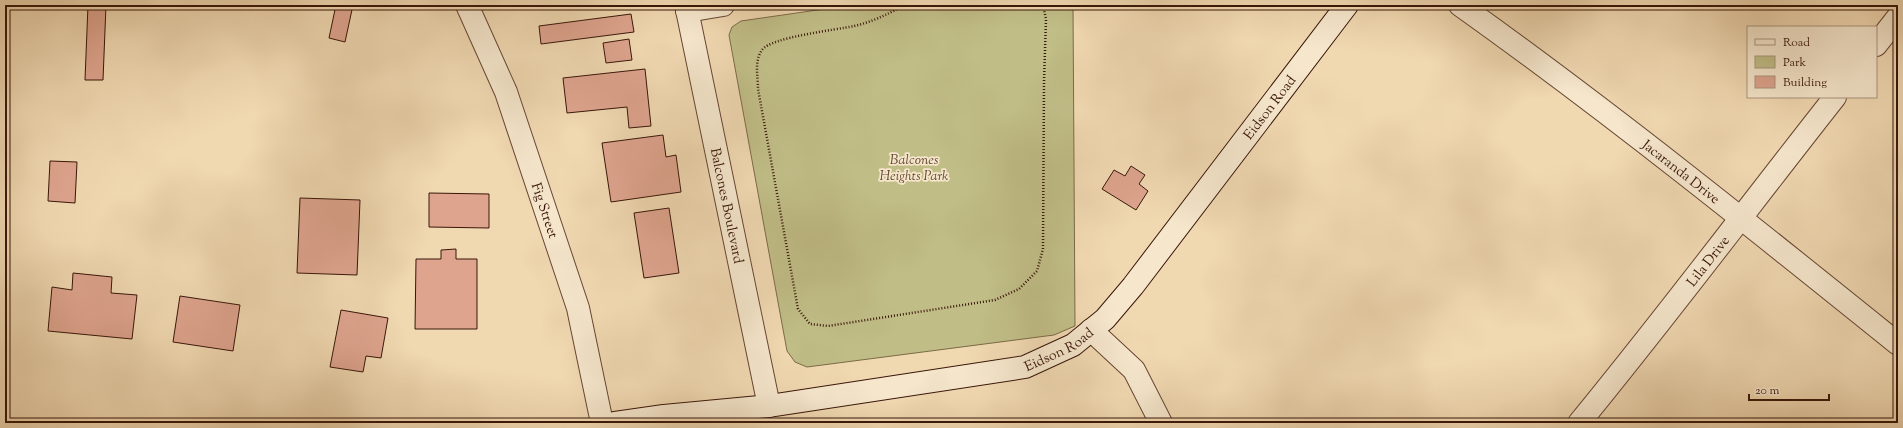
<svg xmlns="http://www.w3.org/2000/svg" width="1903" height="428" viewBox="0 0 1903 428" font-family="'Sorts Mill Goudy',serif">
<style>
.green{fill:#c0bd87;stroke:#7c6a48}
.building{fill:#dea48e;stroke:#391609}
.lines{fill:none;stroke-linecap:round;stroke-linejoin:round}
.street-casing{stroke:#674633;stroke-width:24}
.secondary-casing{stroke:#391609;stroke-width:24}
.path{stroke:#391609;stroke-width:2.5;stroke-dasharray:1 2;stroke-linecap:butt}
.street{stroke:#f5e6cc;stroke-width:22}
.secondary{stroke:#f5e6cc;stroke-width:22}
.labels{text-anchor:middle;stroke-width:3.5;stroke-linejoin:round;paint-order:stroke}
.street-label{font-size:14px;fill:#391609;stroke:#f5e6cc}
.park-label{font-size:14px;font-style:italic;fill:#62482f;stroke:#f5e6cc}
</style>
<rect width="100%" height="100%" fill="#f0d8b1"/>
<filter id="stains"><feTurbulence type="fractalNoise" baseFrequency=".005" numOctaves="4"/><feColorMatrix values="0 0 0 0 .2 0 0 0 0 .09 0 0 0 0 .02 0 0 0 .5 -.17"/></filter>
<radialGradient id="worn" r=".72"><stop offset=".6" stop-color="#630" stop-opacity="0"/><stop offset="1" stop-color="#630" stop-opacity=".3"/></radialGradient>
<path class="green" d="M852,5H1073L1075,326L1054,335L807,367L795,362L787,351L729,35L732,27L741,21Z"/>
<path class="building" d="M88,5H106L103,80H85Z
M336,5H353L345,42L329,38Z
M631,14L634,32L541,44L539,26Z
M629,39L632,60L606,63L603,43Z
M645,69L651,126L629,128L627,107L567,113L563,78Z
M663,135L666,157L676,155L681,192L611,202L602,143Z
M50,161L77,162L75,203L48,201Z
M1131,166L1145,175L1139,184L1148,191L1136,210L1102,189L1114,170L1125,176Z
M429,193L489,194V228L429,227Z
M300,198L360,200L357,275L297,273Z
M669,208L679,273L644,278L634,213Z
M456,249V259H477V329H415L416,259H441V250Z
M73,273L112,277L111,293L137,295L132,339L48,331L52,287L72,290Z
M180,296L240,305L233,351L173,342Z
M341,310L388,318L381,358L366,356L363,372L330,367Z"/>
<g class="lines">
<defs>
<g id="street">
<path id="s1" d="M467,5L506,92L578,308L602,423"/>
<path id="s2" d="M686,5L769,406"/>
<path id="s3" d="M1460,5C1610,112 1754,228 1898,344"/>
<path d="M687,11L723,5"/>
<path d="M1876,45L1898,17"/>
<path d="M1091,330L1134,370L1161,423"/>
<path id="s4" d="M1579,423C1667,316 1749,206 1835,97"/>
</g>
<g id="secondary">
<path id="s5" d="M615,423L664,416L769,406L1025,367L1073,345L1105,319L1133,286L1347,5"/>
</g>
</defs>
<use href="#street" class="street-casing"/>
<use href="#secondary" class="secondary-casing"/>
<path class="path" d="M905,5C888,14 872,22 854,26C836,30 771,37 762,50C754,61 758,77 758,89L798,309L810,324L828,326L995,300L1019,289L1037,271L1043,249L1044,81L1046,19L1043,5"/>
<use href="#street" class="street"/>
<use href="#secondary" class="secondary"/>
</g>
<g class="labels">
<g class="street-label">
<text dy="5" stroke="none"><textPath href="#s5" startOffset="776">Eidson Road</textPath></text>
<text dy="5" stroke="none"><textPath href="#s3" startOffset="277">Jacaranda Drive</textPath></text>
<text dy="5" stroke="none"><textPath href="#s2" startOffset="205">Balcones Boulevard</textPath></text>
<text dy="5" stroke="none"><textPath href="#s1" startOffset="220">Fig Street</textPath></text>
<text dy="5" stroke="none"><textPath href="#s4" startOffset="207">Lila Drive</textPath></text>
<text dy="5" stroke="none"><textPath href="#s5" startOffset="452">Eidson Road</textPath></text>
</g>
<g class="park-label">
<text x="914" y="164">Balcones<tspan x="914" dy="16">Heights Park</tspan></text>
</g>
</g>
<rect width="1903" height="428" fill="none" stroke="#f0d8b1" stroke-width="20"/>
<rect x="6" y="6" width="1891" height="416" fill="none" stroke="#391609" stroke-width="2"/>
<rect x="10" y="10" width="1883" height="408" fill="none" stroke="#391609"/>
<rect x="1747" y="26" width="130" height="72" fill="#f5e6cc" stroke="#aa937e"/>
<rect x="1755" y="39" width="20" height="6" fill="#f5e6cc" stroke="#aa937e"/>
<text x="1783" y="46" font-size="12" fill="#391609">Road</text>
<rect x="1755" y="56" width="20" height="12" fill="#c0bd87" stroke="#aa937e"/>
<text x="1783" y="66" font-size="12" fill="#391609">Park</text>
<rect x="1755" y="76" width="20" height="12" fill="#dea48e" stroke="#aa937e"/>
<text x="1783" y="86" font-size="12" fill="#391609">Building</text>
<path d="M1749 394v6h80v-6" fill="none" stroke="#391609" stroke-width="2"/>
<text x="1755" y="394" font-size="12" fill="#391609" stroke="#f5e6cc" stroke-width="3" paint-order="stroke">20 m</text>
<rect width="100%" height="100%" filter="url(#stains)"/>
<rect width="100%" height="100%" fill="url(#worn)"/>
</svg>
